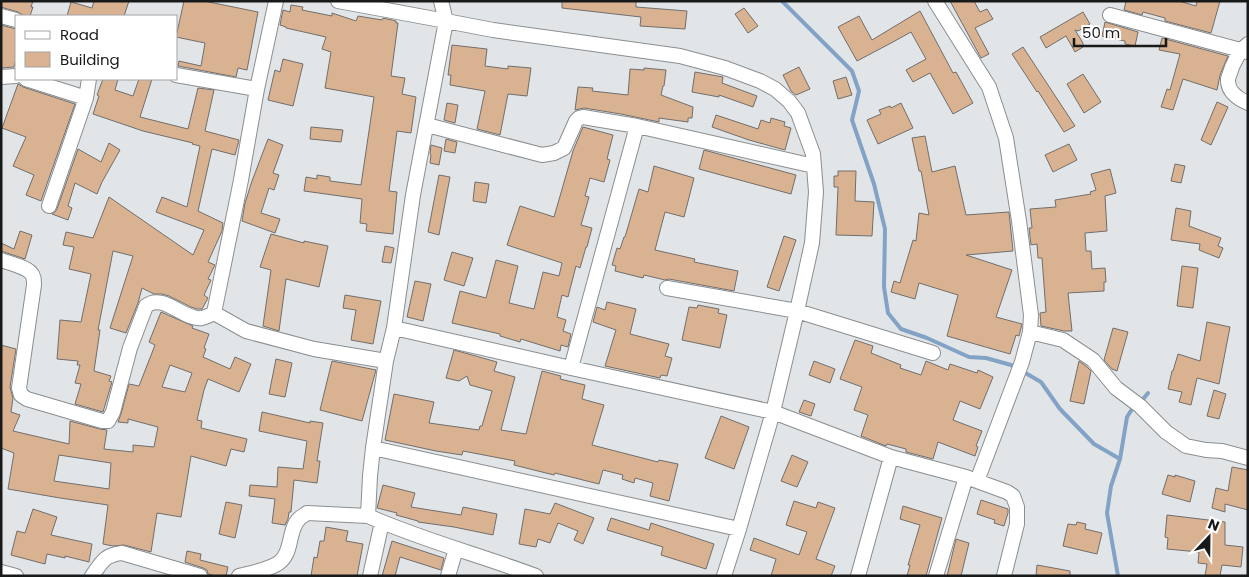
<svg xmlns="http://www.w3.org/2000/svg" width="1249" height="577" viewBox="0 0 1249 577" font-family="Poppins,sans-serif">
<style>
.lines{fill:none;stroke-linecap:round;stroke-linejoin:round}
.stream{stroke:#82a3c5;stroke-width:4}
.building{fill:#d9b292;stroke:#716e6c;fill-rule:evenodd}
.minor-casing{stroke:#8b8e90;stroke-width:16}
.minor{stroke:#fff;stroke-width:14}
</style>
<rect width="100%" height="100%" fill="#e2e5e7"/>
<g class="lines">
<path class="stream" d="M782,1L852,71L859,91L852,120L874,184L885,229L884,287L888,313L901,329L927,338L969,357L986,358L1011,365L1016,368
M1022,371L1041,382L1060,409L1094,444L1120,459
M1140,403L1148,393
M1118,576L1107,513L1111,486L1120,459L1127,417L1134,406"/>
</g>
<path class="building" d="M1,1H33L31,7H33L30,16H24L18,12L1,7Z
M94,1H129L124,16H67L71,2L92,8Z
M184,1H204L258,12L247,70L238,68L236,77L178,66L179,61L201,66L205,43L176,37Z
M562,1H636V7L687,11L685,29L640,26L641,17L562,8Z
M950,1H974L980,12L987,9L993,19L975,28L989,54L981,58Z
M1126,1H1179L1196,6L1197,1H1220L1211,33L1165,21V18L1143,12L1142,15L1124,10Z
M291,5L303,7L302,10L332,16V13L356,21L358,16L382,20L383,18L396,21V23H398L391,76L405,78L402,94L416,97L411,133L397,131L389,191L397,192L393,234L366,231L367,224L360,223L362,199L304,191L306,177L317,179V175L330,177V181L361,185L374,97L325,88L331,52L322,49L326,37L286,28V27L280,25L283,10L290,12Z
M744,8L758,26L748,33L735,14Z
M920,11L953,73L956,72L973,103L953,114L930,73L913,82L906,70L926,59L911,32L893,42L857,61L838,27L859,16L872,40Z
M1083,12L1090,24L1078,31L1075,30L1083,43V47L1075,52L1066,36L1046,48L1040,37Z
M1105,22L1138,32L1135,46L1125,44V41L1102,36Z
M1,25L16,29V59L14,67L1,68Z
M1162,38L1228,56L1220,75L1217,90L1183,79L1173,110L1161,107L1167,89L1170,90L1180,54L1159,50Z
M452,45L487,49L485,66L508,69V66L531,68L527,96L508,94L500,135L477,129L485,91L450,85L451,75H448Z
M1023,47L1075,126L1064,132L1038,91L1037,92L1012,54Z
M283,59L303,64L293,106L268,100L275,70L280,72Z
M799,67L810,89L796,95L791,91L783,75Z
M644,68L666,70L664,86H663L661,95L693,107L692,118H688V122L659,118V122L621,114L584,108L575,110L578,87L593,88L592,91L628,95L630,69L644,70Z
M695,72L723,77L722,83L757,96L753,107L719,95V97L692,92Z
M1083,74L1101,102L1084,113L1067,84Z
M846,77L852,95L838,99L833,81Z
M103,79H118L115,90L133,96L139,79H152L140,117L188,129L198,88L214,90L205,131L239,140L235,155L212,149L198,211L223,223L222,231L208,262L215,265L208,279L211,280L204,295L208,298L202,309H197L191,307L169,296L162,294H154L142,288L138,303L126,333L110,328L133,256L113,251L98,330H100L94,371L111,376L109,381L112,382L103,412L75,404L81,384L75,383L80,365H77L78,361L57,359L60,320L81,322L91,274L69,269L74,247L63,245L66,232L93,238L109,197L193,255L204,230L156,212L162,197L187,207L200,146L192,144L193,143L143,131L93,114L99,96L97,95Z
M18,84L23,87L75,104L41,201L26,195L34,175L13,166L26,137L2,128Z
M1217,102L1228,107L1211,145L1201,140Z
M447,103L458,105L455,123L444,120Z
M901,103L913,128L878,144L867,120L881,114L879,110L890,106L891,108Z
M716,115L758,129L761,120L770,123L771,118L785,122L784,126L791,128L785,150L749,140L712,127Z
M311,127L343,130L341,142L310,139Z
M583,127L613,135L607,159L610,160L604,182L590,178L585,196L589,197L581,225L592,228L587,247H586L580,268L576,266L568,297L562,295L557,317L566,320L563,331L571,334L568,347L561,345L560,351L521,339L520,342L500,336V334L452,323L460,291L486,298L496,260L518,266L509,303L534,309L543,272L559,276L562,263L507,245L520,206L554,217L573,151Z
M925,136L932,172L955,166L966,215L1009,212L1013,251L966,255L1012,270L996,317L1022,324L1019,336L1016,335L1010,354L947,336L958,295L919,283L915,299L891,292L894,281L900,283L913,240L916,241L919,213L929,215L921,171H919L912,138Z
M268,139L283,145L273,173L279,175L274,190L269,188L261,213L280,219L275,233L242,221L245,203L252,181Z
M446,139L457,142L455,153L444,151Z
M109,143L120,150L102,182L97,194L75,183L68,206L72,208L68,220L52,214L55,212L57,209L78,149L101,162Z
M1069,144L1077,160L1053,172L1045,155Z
M431,145L442,148L439,165L430,163L431,155L430,154Z
M704,150L796,175L791,194L699,169Z
M1175,164L1185,166L1181,183L1171,181Z
M654,166L694,178L684,217L665,212L655,250L695,259L694,262L738,271L734,291L669,279L665,280L644,275L643,278L615,271L616,266L612,265L617,248L620,249L624,237H625L639,189L648,192Z
M1110,169L1116,193L1105,196L1107,231L1085,233L1086,251H1091L1092,269L1105,268L1106,282H1104V291L1068,293L1072,331H1064L1041,326L1040,313L1046,312L1042,258H1038L1037,244L1031,245L1029,228H1032L1030,209L1056,207L1055,200L1091,194L1090,192L1096,190L1091,174Z
M838,171H856L855,201L874,202L872,236L836,235L838,187H834V176H838Z
M439,175L450,177L439,235L428,232Z
M475,182L489,184L486,203L473,201Z
M1176,208L1191,211L1189,226L1221,238L1218,246L1223,248L1219,258L1199,250L1200,244L1171,240Z
M20,231L32,235L25,259L1,251V243L14,249Z
M271,234L304,243V241L328,246L319,287L286,279L279,331L263,326L271,270L260,267Z
M784,236L796,240L779,291L767,287Z
M385,246L394,248L391,263L382,262Z
M452,252L473,258L464,286L444,280Z
M1182,266L1198,268L1193,308L1177,306Z
M415,281L431,284L423,321L407,317Z
M345,295L381,301L373,344L351,340L356,310L343,308Z
M607,302L636,309L630,334L669,344L665,356L672,358L667,376L661,375L660,378L605,366L616,330L593,322L597,307L605,310Z
M698,305L719,309L718,313L727,315L720,348L682,340L689,307L697,308Z
M161,312L193,326L192,328L209,334L204,348L206,349L203,357L230,369L235,357L251,364L239,392L208,379L204,390L197,420L202,421L201,428L247,439L244,452L231,449L226,466L191,456L181,517L157,513L151,552L124,545L113,546L103,544L108,505L60,498L8,489L14,453L1,448V345L16,349L10,387L13,398L11,412L20,415L13,431L69,444L70,421L100,429L107,430L104,449L133,452V445L154,447L158,427L128,419V423L118,422L121,414L129,384L139,386L155,345L149,342ZM170,365L192,373L185,392L162,387ZM59,455L111,463L109,489L54,481Z
M1207,322L1230,327L1219,384L1197,378L1191,405L1179,402L1182,392L1168,389L1172,371H1173L1178,354L1200,361Z
M1113,328L1128,332L1117,371L1112,369L1104,360Z
M855,340L873,346L871,353L901,365L900,368L921,375L926,361L948,370L950,364L977,373L978,370L993,377L980,409L960,401L953,420L982,431L976,446L978,447L975,456L938,442L933,459L906,452V449L887,444L886,446L861,436L868,415L854,410L862,387L840,379Z
M454,350L497,362L494,371L515,377L501,430L526,434L542,371L561,376L560,379L585,385L582,399L604,405L592,445L658,462L659,460L678,464L669,501L650,496L653,483L635,478L634,483L622,479L623,475L603,470L599,484L555,473L554,475L514,465L515,461L463,451L462,455L436,451L385,440L394,394L434,402L429,423L479,430L480,426H482L492,391L470,385L467,376L459,381L446,378Z
M276,359L292,363L285,397L269,394Z
M332,361L376,370L362,421L320,410Z
M814,361L835,369L830,383L809,375Z
M1079,361L1087,367L1091,371L1084,404L1070,401Z
M1214,390L1226,394L1219,419L1207,416Z
M804,400L815,404L811,416L799,412Z
M262,412L310,423V421L323,423L317,461H320L317,483L294,480L291,512H289L288,519L285,525L272,523L275,499L249,496L250,485L277,487L278,467L303,469L307,441L259,431Z
M721,416L749,427L734,469L705,458Z
M792,455L808,462L797,487L781,481Z
M1232,467L1248,470V510L1225,504V512L1212,508L1216,488L1228,491Z
M1168,475L1175,477V475L1195,481L1190,502L1162,494Z
M383,485L415,493L411,507L461,515L463,507L497,514L493,535L454,527L418,522V521L396,515L397,513L377,508Z
M981,500L1008,509V513L1004,526L994,523L995,520L977,514Z
M794,501L816,508L818,502L835,508L816,559L835,566L831,576H771L776,559L750,550L754,538L799,555L807,532L786,525Z
M226,502L242,505L235,538L219,534Z
M555,503L594,518L583,544L574,540L578,531L558,523L550,543L538,539L536,547L519,544L525,509L550,514Z
M903,506L942,518L926,576H907L910,565H908L920,525L900,519Z
M33,509L57,517L51,535L92,544L89,562L65,556V558L47,554L45,564L11,555L17,531L25,533Z
M1167,515L1225,522V545L1243,547L1241,567L1222,565L1220,576H1205L1207,564L1198,563L1199,552L1167,549L1168,538L1165,537Z
M611,518L649,530L651,523L714,544L706,569L661,555L663,547L607,530Z
M1077,522L1086,524L1085,529L1102,533L1097,554L1063,546L1068,524L1076,525Z
M326,527L348,531L346,541L363,544L357,576H311L314,557L317,558L320,541H324Z
M956,539L969,543L961,576H947Z
M392,541L444,558L441,570L400,557L395,576H382Z
M187,551L201,554L200,560L228,567L226,576H217L208,574L207,570L203,568L185,562Z
M1037,565L1070,571V576H1036Z"/>
<g class="lines">
<defs>
<path id="minor" d="M276,1L257,89L241,180L214,313L246,331L314,349L386,361
M338,1L446,21L413,195L394,328L386,361L373,448L739,529
M441,1L446,21L493,30L680,56L725,68L760,81L775,89L789,101L798,113L813,154L816,192L812,243L797,311L773,412L739,529L724,576
M935,1L989,87L1006,138L1019,221L1031,315L1030,332L1022,362L977,481
M1110,15L1248,52
M1,16L16,20
M1248,44C1240,50 1236,58 1232,67C1231,71 1229,75 1228,79C1227,91 1238,99 1248,103
M176,75L257,89
M1,77L16,76
M26,79L86,98
M427,125L542,155L554,153L564,148L576,121L579,118L583,117L637,126L814,166
M49,206L86,98L89,79
M1,260C9,263 26,267 31,273C34,276 34,280 34,285L19,388L21,395L27,399L102,421H108L113,412L130,348L146,306C163,292 184,321 202,318C206,317 210,315 214,313
M667,288L797,311L933,353
M394,328L571,368L773,412L891,457L966,477L1007,492L1013,496L1017,507V524L1004,576
M1030,332L1063,340L1093,360L1116,388L1140,406L1166,432L1186,446L1206,450L1222,451L1248,458
M571,368L637,126
M373,448L370,476L368,516C422,540 480,555 536,576
M1,572L16,576
M92,576C102,562 104,555 122,553L200,576
M239,576C250,573 273,569 281,561C293,550 288,528 300,518C302,516 305,515 307,513L368,516
M370,576L382,522
M448,576L456,549
M858,576L891,457
M936,576L966,477"/>
</defs>
<use href="#minor" class="minor-casing"/>
<use href="#minor" class="minor"/>
</g>
<rect width="1249" height="577" fill="none" stroke="#181919" stroke-width="5"/>
<rect x="15" y="15" width="162" height="65" fill="#ffffff" stroke="#a3a3a3"/>
<rect x="25" y="31" width="25" height="8" fill="#ffffff" stroke="#a3a3a3"/>
<text x="60" y="40" font-size="15" fill="#181919">Road</text>
<rect x="25" y="52" width="25" height="15" fill="#d9b292" stroke="#a3a3a3"/>
<text x="60" y="65" font-size="15" fill="#181919">Building</text>
<g transform="translate(1209 537) rotate(22)" stroke="#ffffff" stroke-width="4" paint-order="stroke">
<path d="M0-4L9 19L0 12L-9 19Z" fill="#181919"/>
<text y="-8" font-size="14" font-weight="bold" text-anchor="middle" fill="#181919">N</text>
</g>
<path d="M1074 38v8h92v-8" fill="none" stroke="#181919" stroke-width="2.5"/>
<text x="1082" y="38" font-size="15" fill="#181919" stroke="#ffffff" stroke-width="4" paint-order="stroke">50 m</text>
</svg>
